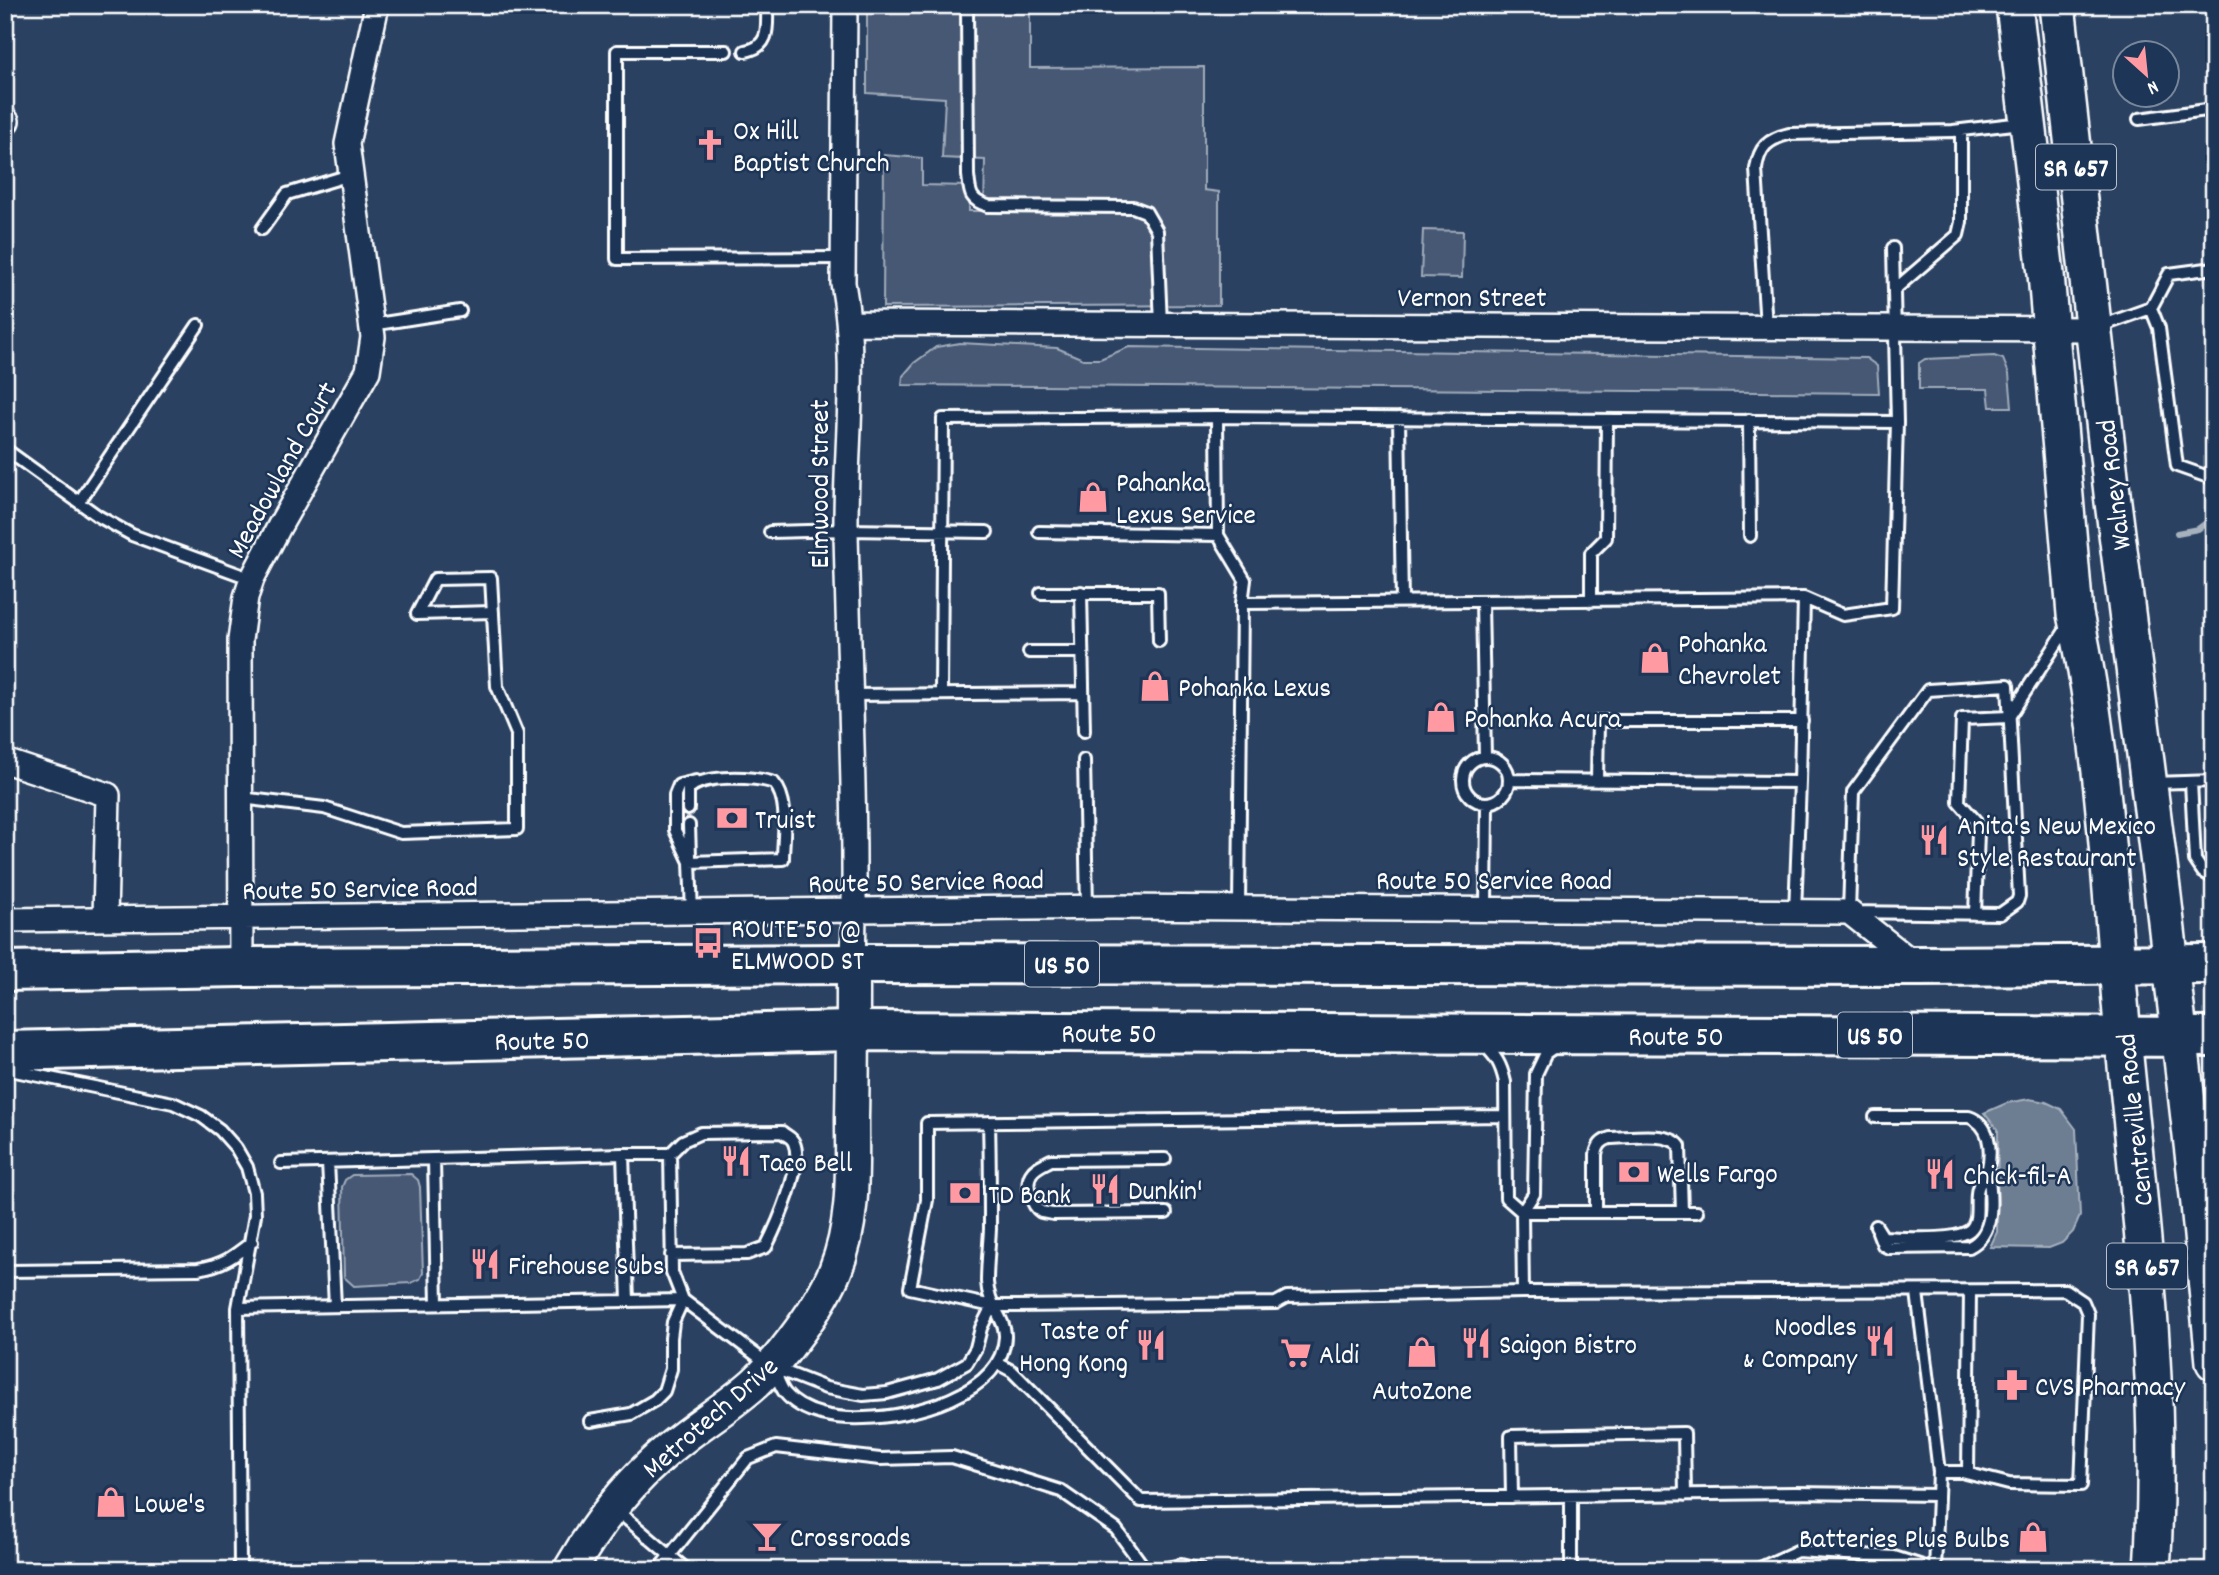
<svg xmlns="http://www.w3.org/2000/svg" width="2219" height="1575" viewBox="0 0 2219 1575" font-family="Dekko,sans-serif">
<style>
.green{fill:#465975;stroke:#a2acba;stroke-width:2}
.water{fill:#6d7d92;stroke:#a7b1be;stroke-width:2}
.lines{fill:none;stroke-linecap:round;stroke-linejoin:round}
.stream{stroke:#a7b1be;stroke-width:6}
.lane-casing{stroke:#fff;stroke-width:16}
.street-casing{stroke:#fff;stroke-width:28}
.secondary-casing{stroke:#fff;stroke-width:37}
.primary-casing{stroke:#fff;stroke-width:40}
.highway-casing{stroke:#fff;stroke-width:44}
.lane{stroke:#1d3557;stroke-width:10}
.street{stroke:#1d3557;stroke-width:23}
.secondary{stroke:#1d3557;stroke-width:32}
.primary{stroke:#1d3557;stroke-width:35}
.highway{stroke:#1d3557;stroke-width:38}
.labels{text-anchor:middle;stroke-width:5;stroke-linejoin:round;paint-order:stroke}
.shield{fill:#1d3557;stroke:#bbc2cd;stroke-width:2}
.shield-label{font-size:26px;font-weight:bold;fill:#fff}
.poi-label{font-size:28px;fill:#fff;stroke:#1d3557;text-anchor:start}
.street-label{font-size:28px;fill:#fff;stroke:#1d3557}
</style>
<rect width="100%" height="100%" fill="#2a4161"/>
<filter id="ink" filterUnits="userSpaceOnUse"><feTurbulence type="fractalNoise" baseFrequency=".0143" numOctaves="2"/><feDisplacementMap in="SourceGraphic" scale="14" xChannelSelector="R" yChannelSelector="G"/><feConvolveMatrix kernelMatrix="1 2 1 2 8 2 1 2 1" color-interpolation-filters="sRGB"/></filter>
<g filter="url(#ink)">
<path class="green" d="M867,5H1030V68L1204,67V190L1219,192V305L883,307L884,155L922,158V185L969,186V211H984L985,160L942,158L945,98L867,93Z
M1423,230L1463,231L1462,278L1421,277Z
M960,343L1057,348L1083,359H1100L1129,347L1866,358L1877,366L1879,393L902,385L903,376L914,363L936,347Z
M1994,356L2003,359L2009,374L2012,407H1990L1988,389H1919V363L1925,359Z
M411,1174L418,1180L420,1187L423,1273L420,1279L411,1283L354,1286L344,1277L342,1187L345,1180L352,1175Z"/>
<path class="water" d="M2029,1099L2046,1102L2061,1109L2076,1129L2080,1216L2073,1232L2062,1243L2049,1248L1990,1247L1997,1232L1998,1130L1984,1113L2007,1103Z"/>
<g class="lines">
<path class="stream" d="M2177,533L2198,529L2214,517"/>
<defs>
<path id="lane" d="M967,5L968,175C970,193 969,200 988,206L1133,207L1146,212L1157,231L1161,324
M726,51H617V259L843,258
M745,51C771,47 767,26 767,5
M2139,119L2214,109
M262,229L287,194L350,175
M1894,290L1958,235L1961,222V130
M2151,308L2159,328L2177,466L2214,479
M371,325L460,311
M1766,327L1756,169C1759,147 1768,139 1789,134L1953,131L2022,123
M2098,327L2151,308L2169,274L2214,268
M1217,417L1897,422L1893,248
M1399,418L1402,602
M1749,420L1750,536
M5,449L98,516L132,535L252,579
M79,502L198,325
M770,532L846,530L987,532
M1039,532L1218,535
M1081,592L1084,731
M1041,593H1158L1159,641
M1591,601V553L1606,538L1607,420
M1482,602L1485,757
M1029,652H1082
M2008,685L2019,896L2017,902L2000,914L1849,912L1853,792L1928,690Z
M941,694L943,419L1217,417L1218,535L1245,580L1242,603
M851,695L1083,693
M1463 780a23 23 0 1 1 46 0a23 23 0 1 1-46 0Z
M1084,760L1087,907
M1509,780L1800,782L1795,912
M1597,781L1598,721H1802
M1800,782L1804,598
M2191,782L2195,860L2203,872L2214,878
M2154,783L2214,781
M241,798L324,808L401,833L517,829V734L497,686L491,578L435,579L417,614L493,612
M688,809V790C700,774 756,776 774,783C790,801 783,836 783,859L690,862L692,913
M689,825L690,856
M690,862L675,830V795L679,785L696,781
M1239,907L1242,603L1804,598L1843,615L1892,608L1897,422
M1486,908L1487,803
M1975,914L1978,832L1975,820L1959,802L1962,719L2009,717L2068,626
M1483,1044C1496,1056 1501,1064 1505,1082L1506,1198L1522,1212H1697
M1556,1046L1546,1053L1536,1074L1534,1194L1522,1212L1523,1292L2065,1290L2083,1302L2088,1314L2081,1485L2009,1484L1962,1472H1939L1917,1292
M5,1069L173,1103L201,1116L220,1130L236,1148L247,1167L254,1193L255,1215L238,1308L240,1570
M1504,1116L927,1123V1200L910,1288L992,1306H1017L1276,1303L1287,1297L1523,1292
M1875,1117H1969C1990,1124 1992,1149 1988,1168C1986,1175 1980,1181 1978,1188C1974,1201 1981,1220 1970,1230C1955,1242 1903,1238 1883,1237L1876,1226
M623,1154H670L672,1272L683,1300L772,1367L826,1388L863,1395L887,1393L938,1379L967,1363L976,1348L981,1328L992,1306
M670,1154L683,1141L701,1133L782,1132C786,1136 792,1137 794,1143C804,1165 777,1225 766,1247L747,1254L671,1255
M1165,1159L1051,1160C1044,1164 1035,1167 1031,1174C1025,1184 1031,1205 1041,1212C1042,1212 1052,1214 1053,1214L1166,1213
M434,1160L437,1304
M328,1162L335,1306
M281,1163L623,1154L628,1301
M1596,1212V1154C1598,1145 1601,1141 1610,1138C1629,1138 1668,1131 1680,1146L1682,1212
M1878,1232L1883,1245L1889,1248L1969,1247C1997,1233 1991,1196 1988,1170
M5,1271L198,1269C223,1265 233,1257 252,1242
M238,1308L683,1300
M997,1363L1012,1371L1141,1501L1795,1493L1936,1495
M773,1369C777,1376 780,1387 785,1393C803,1415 838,1419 864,1418C911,1417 1002,1395 1005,1337C1006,1319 988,1306 987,1282C987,1265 989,1247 990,1229C990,1193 990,1158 989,1122
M590,1421L631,1414L655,1400L664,1391L671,1369V1338L673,1322L683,1300
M1968,1473L1970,1291
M1512,1497L1511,1436L1684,1433L1685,1495
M615,1509L687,1570
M658,1570L748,1458L776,1447L880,1459L952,1457L1061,1491L1116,1529L1146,1570
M1156,1570L1181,1565L1201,1570
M1571,1570V1496
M1756,1570L1797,1551L1894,1557L1935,1570
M1935,1570L1939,1472"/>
<path id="street" d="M845,5L843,283C858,364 845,450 846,532C849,676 857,820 853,964
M5,119L7,121L5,125
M849,323L2094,329
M5,761L108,795L105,918
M5,920L1114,907L1849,912L1916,965
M241,967L240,640L246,597L252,579L279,527L368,371L373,337L347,144L377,5"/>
<path id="secondary" d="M570,1570C595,1526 625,1487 663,1454C692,1428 726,1409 755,1383C783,1357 821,1305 835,1271C855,1223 852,1168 852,1118C853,1067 853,1015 853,964"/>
<path id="primary" d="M2014,5L2046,274L2075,614C2105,752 2110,896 2123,1036C2140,1214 2164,1390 2152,1570
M2057,5L2113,502L2163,896L2199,1204L2214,1362"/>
<path id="highway" d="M5,971L241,967L853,964L1918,966L2214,964
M5,1051L853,1031L2214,1037"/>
</defs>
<use href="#lane" class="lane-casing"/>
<use href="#street" class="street-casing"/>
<use href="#secondary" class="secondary-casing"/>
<use href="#primary" class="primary-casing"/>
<use href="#highway" class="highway-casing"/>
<use href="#lane" class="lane"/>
<use href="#street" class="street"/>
<use href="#secondary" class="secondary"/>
<use href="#primary" class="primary"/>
<use href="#highway" class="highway"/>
</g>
</g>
<defs>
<symbol id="church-bare" viewBox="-9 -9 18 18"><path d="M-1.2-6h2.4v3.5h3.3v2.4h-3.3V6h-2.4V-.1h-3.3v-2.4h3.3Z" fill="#ff9aa2" stroke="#1d3557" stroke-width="2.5" paint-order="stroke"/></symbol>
<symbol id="shop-bare" viewBox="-9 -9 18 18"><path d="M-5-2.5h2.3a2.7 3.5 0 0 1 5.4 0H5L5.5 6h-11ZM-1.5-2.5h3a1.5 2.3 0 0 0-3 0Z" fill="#ff9aa2" stroke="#1d3557" stroke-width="2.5" paint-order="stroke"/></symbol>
<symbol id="bank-bare" viewBox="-9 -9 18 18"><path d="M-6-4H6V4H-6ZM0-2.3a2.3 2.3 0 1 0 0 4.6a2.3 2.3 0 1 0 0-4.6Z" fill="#ff9aa2" stroke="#1d3557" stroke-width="2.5" paint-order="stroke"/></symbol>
<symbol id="restaurant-bare" viewBox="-9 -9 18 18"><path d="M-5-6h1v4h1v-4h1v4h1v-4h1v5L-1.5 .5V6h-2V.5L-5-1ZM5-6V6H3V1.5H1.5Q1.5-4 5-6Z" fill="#ff9aa2" stroke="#1d3557" stroke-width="2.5" paint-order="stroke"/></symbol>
<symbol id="bus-bare" viewBox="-9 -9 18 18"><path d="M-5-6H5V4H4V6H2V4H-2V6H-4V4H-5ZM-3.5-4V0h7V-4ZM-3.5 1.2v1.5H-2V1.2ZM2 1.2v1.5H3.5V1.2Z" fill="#ff9aa2" stroke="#1d3557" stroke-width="2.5" paint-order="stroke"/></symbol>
<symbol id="supermarket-bare" viewBox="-9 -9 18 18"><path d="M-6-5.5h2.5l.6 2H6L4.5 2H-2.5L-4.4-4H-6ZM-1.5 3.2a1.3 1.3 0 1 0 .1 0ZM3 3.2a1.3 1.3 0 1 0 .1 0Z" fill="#ff9aa2" stroke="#1d3557" stroke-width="2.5" paint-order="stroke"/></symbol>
<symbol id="pharmacy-bare" viewBox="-9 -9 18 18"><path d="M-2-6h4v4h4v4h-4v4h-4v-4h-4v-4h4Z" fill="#ff9aa2" stroke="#1d3557" stroke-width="2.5" paint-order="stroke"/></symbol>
<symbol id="bar-bare" viewBox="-9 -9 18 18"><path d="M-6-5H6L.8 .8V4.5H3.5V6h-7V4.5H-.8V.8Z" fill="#ff9aa2" stroke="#1d3557" stroke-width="2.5" paint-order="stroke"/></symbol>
</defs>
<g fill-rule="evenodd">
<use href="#church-bare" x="688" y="123" width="44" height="44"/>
<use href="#shop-bare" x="1071" y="475" width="44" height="44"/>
<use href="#shop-bare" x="1633" y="636" width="44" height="44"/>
<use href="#shop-bare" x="1133" y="664" width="44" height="44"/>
<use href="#shop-bare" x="1419" y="695" width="44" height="44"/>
<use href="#bank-bare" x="710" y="796" width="44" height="44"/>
<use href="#restaurant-bare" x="1912" y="818" width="44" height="44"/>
<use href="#bus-bare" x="686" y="921" width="44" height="44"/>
<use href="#restaurant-bare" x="714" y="1139" width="44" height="44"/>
<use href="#bank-bare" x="1612" y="1150" width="44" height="44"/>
<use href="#restaurant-bare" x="1918" y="1152" width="44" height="44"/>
<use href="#restaurant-bare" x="1083" y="1167" width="44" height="44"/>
<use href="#bank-bare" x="943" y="1171" width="44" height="44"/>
<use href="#restaurant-bare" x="463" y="1242" width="44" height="44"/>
<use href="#restaurant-bare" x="1858" y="1319" width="44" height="44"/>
<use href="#restaurant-bare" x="1454" y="1321" width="44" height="44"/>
<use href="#restaurant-bare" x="1129" y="1323" width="44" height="44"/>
<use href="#shop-bare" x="1400" y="1330" width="44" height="44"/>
<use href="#supermarket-bare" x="1274" y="1331" width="44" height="44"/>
<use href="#pharmacy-bare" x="1990" y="1363" width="44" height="44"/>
<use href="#shop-bare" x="89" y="1480" width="44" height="44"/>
<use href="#bar-bare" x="745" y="1514" width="44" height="44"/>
<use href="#shop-bare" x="2011" y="1515" width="44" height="44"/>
</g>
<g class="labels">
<g class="shield">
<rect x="2036" y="144.5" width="80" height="45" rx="5"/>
<rect x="1025" y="941.5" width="74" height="45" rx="5"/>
<rect x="1838" y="1012.5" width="74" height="45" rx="5"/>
<rect x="2107" y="1243.5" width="80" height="45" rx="5"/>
</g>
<g class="shield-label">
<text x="2076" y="176">SR 657</text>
<text x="1062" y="973">US 50</text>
<text x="1875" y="1044">US 50</text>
<text x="2147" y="1275">SR 657</text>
</g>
<g class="poi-label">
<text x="733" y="139">Ox Hill<tspan x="733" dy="32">Baptist Church</tspan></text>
<text x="1116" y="491">Pahanka<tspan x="1116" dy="32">Lexus Service</tspan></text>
<text x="1678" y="652">Pohanka<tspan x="1678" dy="32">Chevrolet</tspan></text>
<text x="1178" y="696">Pohanka Lexus</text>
<text x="1464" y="727">Pohanka Acura</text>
<text x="755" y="828">Truist</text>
<text x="1957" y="834">Anita's New Mexico<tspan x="1957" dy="32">Style Restaurant</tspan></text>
<text x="731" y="937">ROUTE 50 @<tspan x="731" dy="32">ELMWOOD ST</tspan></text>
<text x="759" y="1171">Taco Bell</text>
<text x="1657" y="1182">Wells Fargo</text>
<text x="1963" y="1184">Chick-fil-A</text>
<text x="1128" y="1199">Dunkin'</text>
<text x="988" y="1203">TD Bank</text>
<text x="508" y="1274">Firehouse Subs</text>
<text x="1857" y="1335" text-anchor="end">Noodles<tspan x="1857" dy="32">&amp; Company</tspan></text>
<text x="1128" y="1339" text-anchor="end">Taste of<tspan x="1128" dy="32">Hong Kong</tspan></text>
<text x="1499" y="1353">Saigon Bistro</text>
<text x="1319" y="1363">Aldi</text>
<text x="2035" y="1395">CVS Pharmacy</text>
<text x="1422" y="1399" text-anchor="middle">AutoZone</text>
<text x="134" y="1512">Lowe's</text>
<text x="790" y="1546">Crossroads</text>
<text x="2010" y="1547" text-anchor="end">Batteries Plus Bulbs</text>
</g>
<g class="street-label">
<text x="1472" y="306">Vernon Street</text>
<text transform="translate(280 469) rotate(-61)" y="10">Meadowland Court</text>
<text transform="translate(818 484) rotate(-90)" y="10">Elmwood Street</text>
<text transform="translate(2112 485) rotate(-97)" y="10">Walney Road</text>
<text x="1494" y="889">Route 50 Service Road</text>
<text transform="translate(926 880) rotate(-1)" y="10">Route 50 Service Road</text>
<text transform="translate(360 887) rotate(-1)" y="10">Route 50 Service Road</text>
<text x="1109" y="1042">Route 50</text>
<text x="1676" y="1045">Route 50</text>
<text transform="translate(542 1039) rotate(-1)" y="10">Route 50</text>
<text transform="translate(2133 1120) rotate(-96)" y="10">Centreville Road</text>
<text transform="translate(709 1416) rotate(-41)" y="10">Metrotech Drive</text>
</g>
</g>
<rect width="2219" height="1575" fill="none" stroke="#1d3557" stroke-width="28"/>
<rect x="14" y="14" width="2191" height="1547" fill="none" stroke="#fff" stroke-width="2.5" filter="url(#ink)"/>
<g transform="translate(2146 74) rotate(153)"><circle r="33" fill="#1d3557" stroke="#77869a" stroke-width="2"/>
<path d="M0-5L12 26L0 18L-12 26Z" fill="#ff9aa2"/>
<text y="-10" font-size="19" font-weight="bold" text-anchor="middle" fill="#ffffff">N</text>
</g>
</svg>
